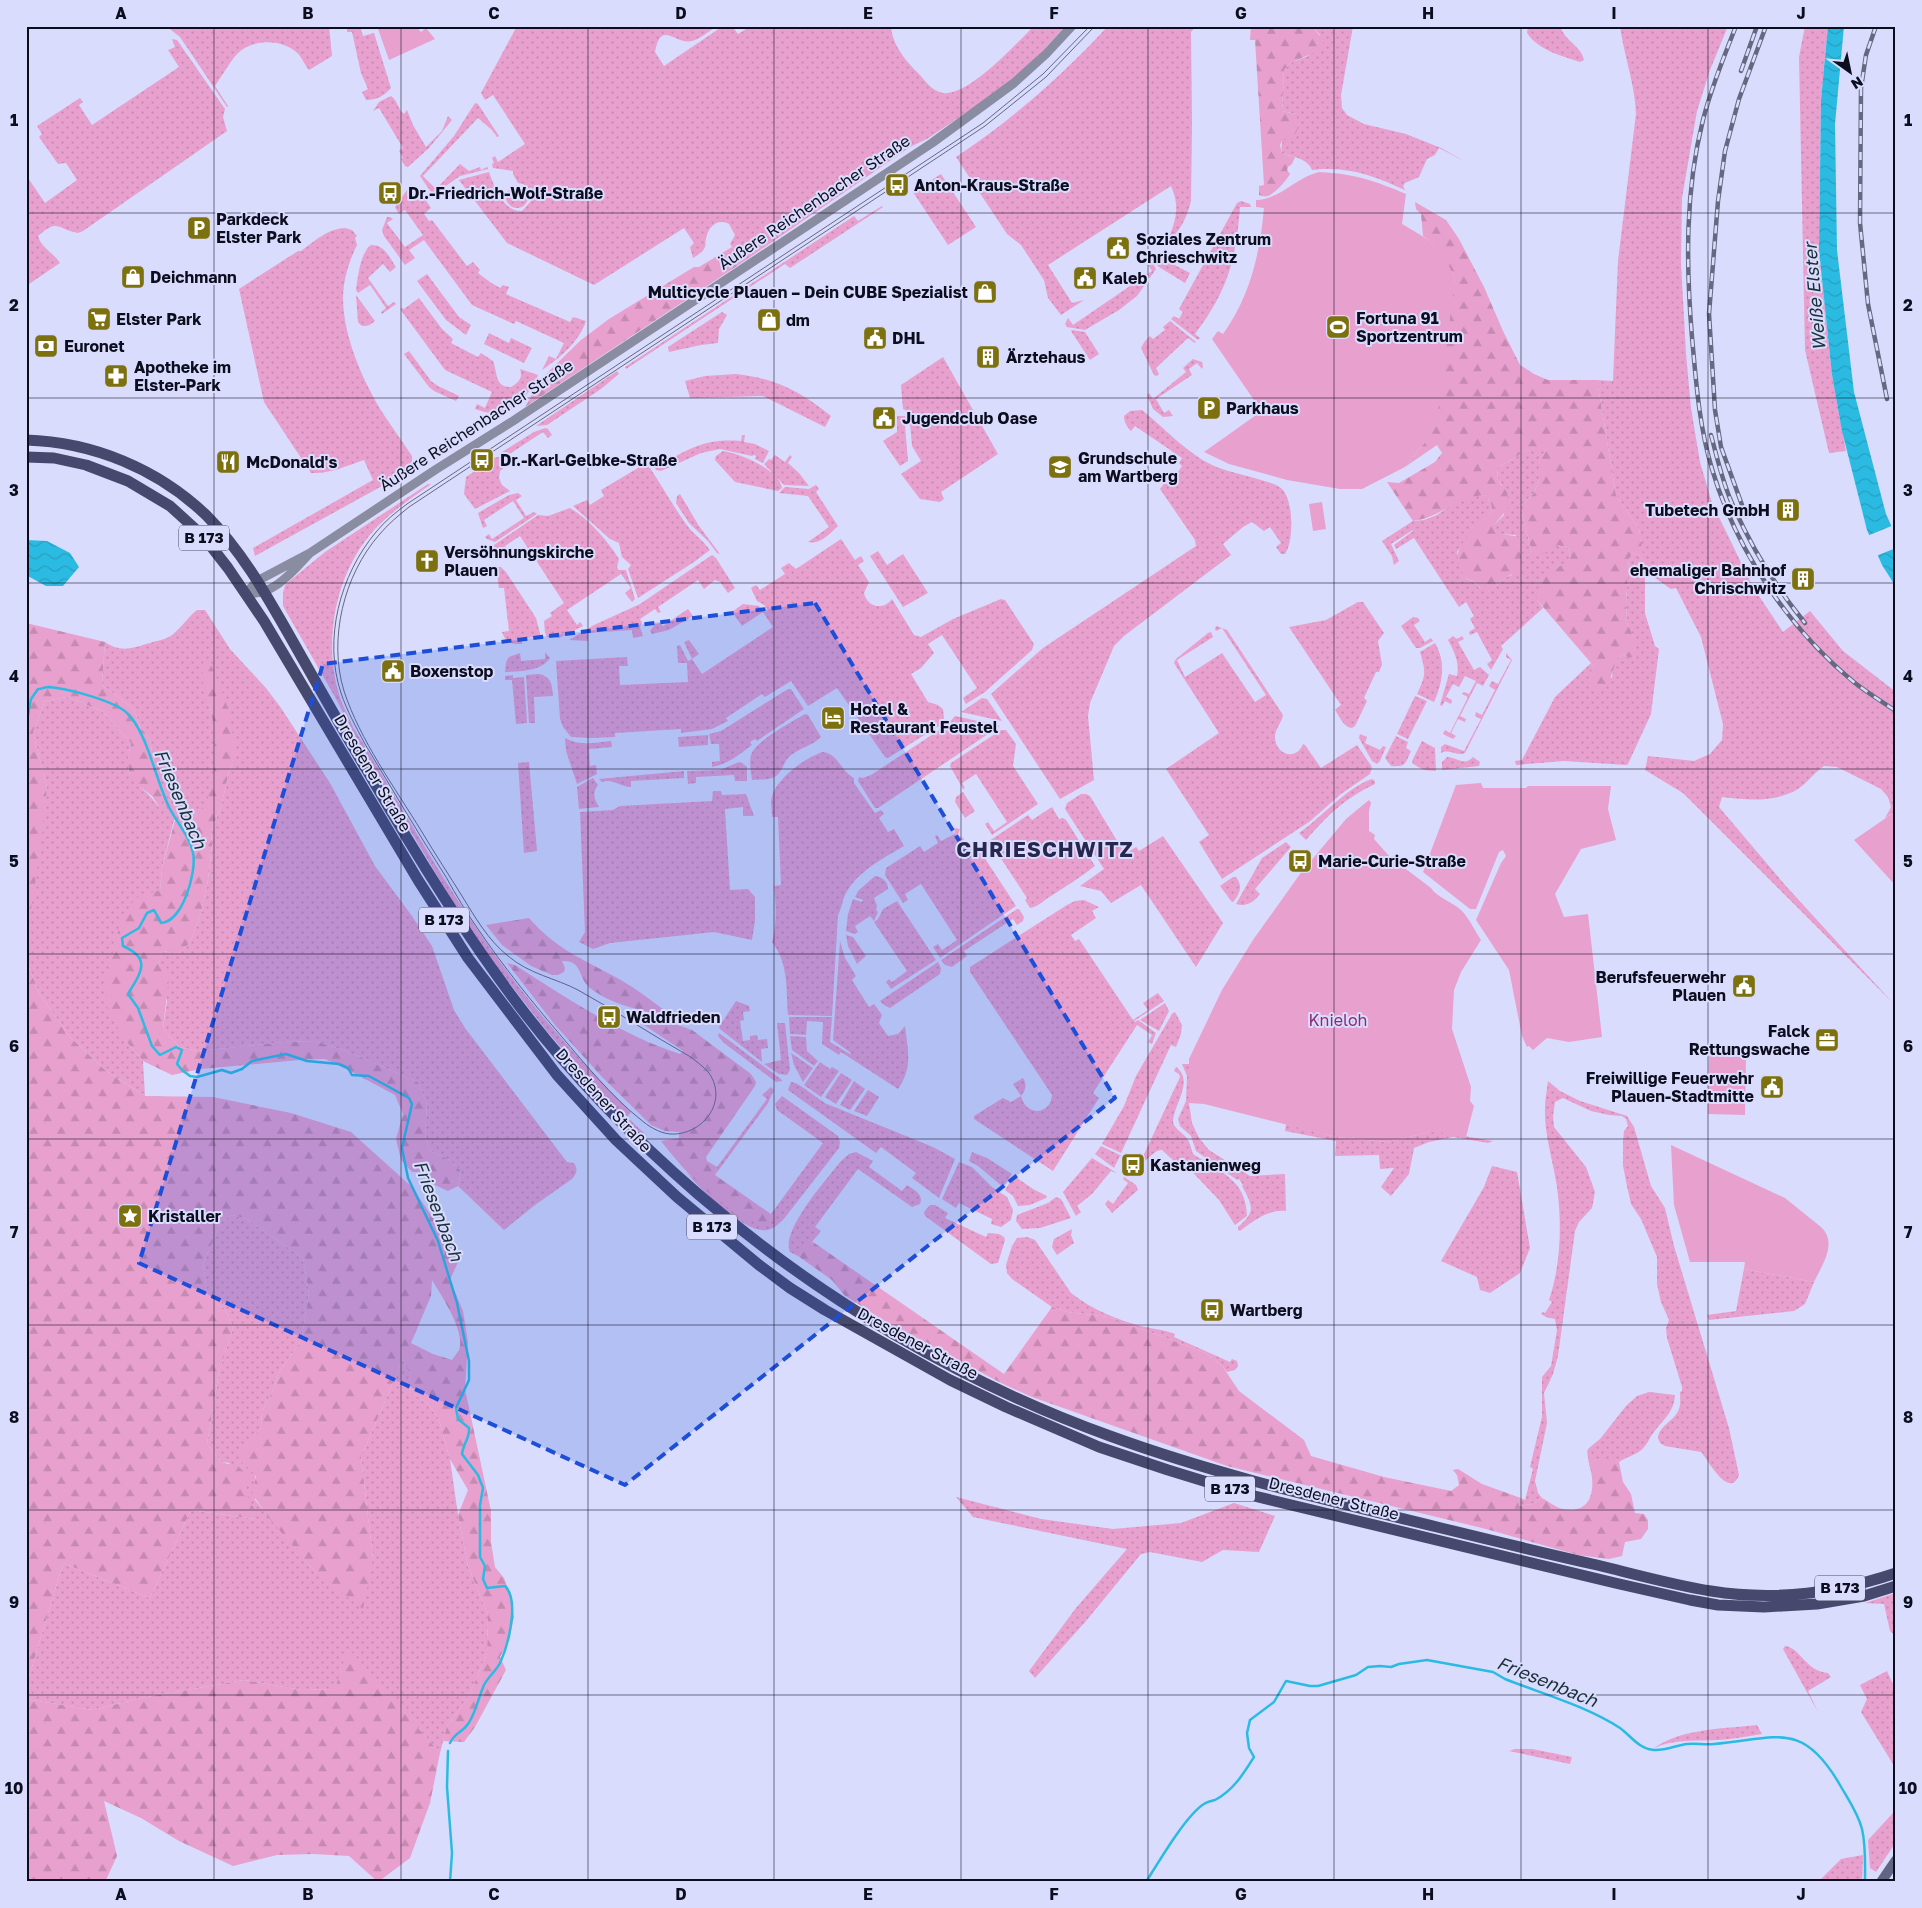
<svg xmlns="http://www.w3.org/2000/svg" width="1922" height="1908" viewBox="0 0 1922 1908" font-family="'Golos Text',sans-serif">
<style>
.grass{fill:url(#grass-dots)}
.forest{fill:url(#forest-firs);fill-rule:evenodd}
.garden{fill:#e8a0ce}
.water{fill:url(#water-waves)}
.pier{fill:#d9dcfc}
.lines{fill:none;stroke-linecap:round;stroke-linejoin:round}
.stream{stroke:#2bbbe2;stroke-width:2.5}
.tertiary{stroke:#8a8ca2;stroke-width:9}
.secondary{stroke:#626483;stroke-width:10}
.primary{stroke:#47486d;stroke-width:11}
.tram{stroke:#666880;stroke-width:1}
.rail-casing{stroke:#666880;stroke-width:4.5}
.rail{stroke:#d9dcfc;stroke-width:2.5;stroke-dasharray:8;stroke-linecap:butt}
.marked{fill:#1d4ed8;fill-opacity:0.2;stroke:#1d4ed8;stroke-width:4;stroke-dasharray:10 6;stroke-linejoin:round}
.grid{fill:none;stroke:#0c0d1e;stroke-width:1;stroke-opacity:0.55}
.labels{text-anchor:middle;stroke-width:4;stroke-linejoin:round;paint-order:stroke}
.shield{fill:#d9dcfc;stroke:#4a4b61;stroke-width:1}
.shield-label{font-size:15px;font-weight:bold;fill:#0c0d1e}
.poi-label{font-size:16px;font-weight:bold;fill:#0c0d1e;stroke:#d9dcfc;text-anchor:start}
.street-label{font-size:16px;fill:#0c0d1e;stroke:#d9dcfc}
.park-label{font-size:16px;fill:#8d2971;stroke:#d9dcfc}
.water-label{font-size:18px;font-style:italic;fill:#1a3038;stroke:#d9dcfc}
.district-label{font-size:21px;font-weight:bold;letter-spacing:1px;fill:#27264f;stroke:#d9dcfc}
.neatline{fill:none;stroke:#0c0d1e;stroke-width:2}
.grid-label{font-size:16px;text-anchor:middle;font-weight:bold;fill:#0c0d1e}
</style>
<defs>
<pattern id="grass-dots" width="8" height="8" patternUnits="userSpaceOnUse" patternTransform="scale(1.25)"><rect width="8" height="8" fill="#e8a0ce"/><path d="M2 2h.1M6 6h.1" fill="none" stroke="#c689b0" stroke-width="1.8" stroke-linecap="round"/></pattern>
<pattern id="forest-firs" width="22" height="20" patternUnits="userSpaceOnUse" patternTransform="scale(1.25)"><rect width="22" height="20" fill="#e8a0ce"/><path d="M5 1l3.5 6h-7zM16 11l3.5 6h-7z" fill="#c689b0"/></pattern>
<pattern id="water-waves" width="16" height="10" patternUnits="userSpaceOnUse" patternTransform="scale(1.25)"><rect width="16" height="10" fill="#2bbbe2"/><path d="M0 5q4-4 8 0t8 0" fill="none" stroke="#25a0c1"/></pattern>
</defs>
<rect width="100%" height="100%" fill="#d9dcfc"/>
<path class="grass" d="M166,26H329L332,56L309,70C304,64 301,55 295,51C280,39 251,39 237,54C229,63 222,76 215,86L228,106L227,107L180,37Z
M347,26H360L363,36L374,33L391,88C384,96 377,100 366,100L362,92L368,89L361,73L352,32H347Z
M517,26H717C709,31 700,39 692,41C675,45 661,19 655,52L664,66L723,26H732L738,34L751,26H891C892,44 905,60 917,72C926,81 930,90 943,93C968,97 1017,43 1034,26H1066L1031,63L1001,89L927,139L910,147L743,262L730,244L735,235L729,224C717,218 708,227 706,239C705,241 706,244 705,247C703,252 698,255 693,258L690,247L694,243L684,228L594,285L507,243L459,180L489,172C494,186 503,212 522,211L532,200L530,189L523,184L518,183L513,174V171L493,168L492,164L494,163L492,158L495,156L498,162L525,144L493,95L485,100L481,93Z
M1108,26H1196L1191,32L1192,124L1191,201C1187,218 1180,231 1167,243C1175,222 1181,208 1171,186L1048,265L1072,303L1084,300L1061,315L1048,298L1044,280L1021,245L1007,234L956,157C1013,119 1062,76 1108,26Z
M1312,26H1353L1341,95L1342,108L1347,115L1364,124L1406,134L1441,148L1466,162L1439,148L1435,155L1427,159L1419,177L1405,183L1403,186L1405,190L1413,194C1381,178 1349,165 1312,170C1308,159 1293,156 1282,154C1279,139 1289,128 1296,114L1282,111L1284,70L1290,63L1308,56L1320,35Z
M1528,26H1560C1564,40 1582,47 1584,60L1580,62C1562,56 1538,50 1527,33Z
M1620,26H1728L1710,70L1697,111L1682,198L1681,263L1686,354L1691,408L1700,462L1712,503L1753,587L1783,632L1810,611L1843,651L1896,692V811L1885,818L1891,807L1888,797L1881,789L1837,767L1824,766C1815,772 1807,783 1798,789C1774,803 1748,800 1722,797L1719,807L1785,885L1892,1002L1683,793L1645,770L1648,756L1694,761L1710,754L1722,740L1723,724L1701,637L1676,588L1671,589L1645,571V613L1655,646L1659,649L1651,714L1628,764L1626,765L1564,761L1516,765L1515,761L1522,760L1555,697L1591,663L1593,667L1612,678L1613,667L1617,658L1624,654L1629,658L1634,657V637L1627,623L1626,603L1629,559L1633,553L1640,556L1644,567L1639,529L1616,495L1597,380L1613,381L1618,261L1636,114C1635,84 1624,56 1620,26Z
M1805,26H1828L1821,100L1819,250L1832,375L1846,451L1829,453L1805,350L1799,57Z
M172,39L177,40L225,109L223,117L227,131L83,231L78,233C57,229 58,218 38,236C42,249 53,252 60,263L26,286V175L45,203L77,180L66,163L58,164L39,137L42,134L37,126L80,98L83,102L79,105L92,125L179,67L168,50L175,47Z
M391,96C398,101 398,110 404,114L407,110L413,125L426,147L442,131L448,116L452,120L429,148L408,167L405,166L401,159L403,158L399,151L403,148L379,108L373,111L379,102Z
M475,103L478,104L499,136L497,137L492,130L478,118L423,176L436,189L460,164L469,171L480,167L481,170L487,167L488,169L460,176L433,195L420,176L454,136Z
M941,174L976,227L948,245L913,192Z
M506 197a11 11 0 1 1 22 0a11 11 0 1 1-22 0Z
M413,188L419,190L431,208L424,214L429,221L432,220L467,266L473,262L480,270L478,273L490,282L500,288L503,285L509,287L506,294L570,322L573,317L586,321C579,342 560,358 542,370L549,356L556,359L564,343L516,321L514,324L472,305L424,240L409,250L415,258L405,265L384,236L382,230L387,217H390L393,219L387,223L405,247L423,235L405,210L399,214L395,207L407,190Z
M1241,201L1250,204L1251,207H1240C1236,260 1228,290 1195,334L1200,338L1198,340L1171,319L1174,316L1179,319L1183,312L1179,309L1237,203Z
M882,206L883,207L790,268L785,264L626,369L625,367L854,216L858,221Z
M345,228L352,230L357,236L355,238L357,245C351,257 346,271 344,285C338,326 362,380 384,415C393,429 403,442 412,456C414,468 402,474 393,480L255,556L253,548L373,480L364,460C346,466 330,474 311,473L264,402L239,289L298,251H301C315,241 327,229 345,228Z
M371,245C385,245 389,257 396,267L390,272L383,264L368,278L388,306L394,302L396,304L382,314L381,312L386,308L370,285L358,293L356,290C358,277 360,253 371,245Z
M1166,252L1174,258L1171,263L1190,273L1185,283L1159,267L1153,261Z
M1152,262L1156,269L1137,296L1119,310L1085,330L1067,327L1065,324L1068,318L1073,325L1152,271L1148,265Z
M427,274L459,317L471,325L466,335L446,320L417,281Z
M356,295L375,321C369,326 363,329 358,322Z
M419,298L442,329L453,339L451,343L478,357L481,353L493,361C498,373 494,387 511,387C519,382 523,378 520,369L538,375C524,403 509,422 475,409L477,404L485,408L492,392L445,370L400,309L402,308L404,309Z
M722,312L727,315L719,329L718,343L701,345L669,352L668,347Z
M1170,321L1196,342L1195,343L1188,338L1156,368L1159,374L1157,376L1154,375L1141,348L1145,341L1150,336L1153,339L1165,330L1163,327Z
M1072,330L1085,332L1099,354L1090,360L1071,331Z
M489,333L509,343L511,338L532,348L524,363L484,344Z
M409,351L431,381L438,386L459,396L456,401L434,391L429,387L404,354Z
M943,357L998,454L941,492L944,499L940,502L920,499L901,474L921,461L912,446L909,412L903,409L901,385Z
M1193,359L1202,362L1203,367L1202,369L1197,363L1189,369L1192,375L1156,399L1164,413L1169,410L1173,416L1163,417L1153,409L1147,395L1149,393L1153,399L1186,372L1183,368Z
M617,371L619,374L601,389L547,425L536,426Z
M736,374C778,379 799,391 831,416L825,427L763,396L690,398L685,381L705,376Z
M1142,410C1163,427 1187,453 1212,465C1228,473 1271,480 1281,488C1294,499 1294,542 1285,554H1281L1276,547L1281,543L1270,527L1264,531L1252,522L1243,527L1223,544L1231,555L1124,636L1114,646L1090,703L1088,716L1094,780L1060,799L991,694L1043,648L1196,546L1195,540L1160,489L1165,482L1169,485L1182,466L1179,463L1182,458L1135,426L1131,431C1127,427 1124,422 1124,416L1130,411Z
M897,416H906L907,424L905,425L908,461L900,466L883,441L897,432Z
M545,428L548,429L552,435L548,438L543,432L508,455L499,454L534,432Z
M742,435H745L744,442L755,444L769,451L763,463L755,459L756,456L754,455L752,456L720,449L701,453L661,471L656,470L653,464L654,460L658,466C688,449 706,438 741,441Z
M1529,449H1546L1539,462V479L1534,493L1521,506C1523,523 1529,538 1532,554L1558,545L1568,548L1571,557L1567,563L1557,567L1537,600L1543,608L1501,646L1503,649L1491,670L1487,664L1492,660L1477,632L1470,635L1469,632L1475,628L1470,619L1474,616L1466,602L1459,607L1414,538L1396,549L1394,545L1413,531V530L1391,544L1399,561L1394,565L1392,556L1382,541L1413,521L1424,520L1437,515L1456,502L1472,496L1485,495L1491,503L1492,511C1481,525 1467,536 1457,552L1465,578L1474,582L1480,588L1495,587L1506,577L1512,575L1516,535L1498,534L1495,531V524L1504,515L1502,485L1498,481L1497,468Z
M723,451C741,454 779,469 782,488L778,491L735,482L715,460L716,456Z
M775,455L785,462L790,455L792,457L788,463L799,473L809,486L784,485L764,464L769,459L771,460Z
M496,457L507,458L510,463L500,471L499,478L502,485L510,491L475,509L464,494L466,477Z
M643,465L650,468C662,486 673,506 686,524C693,534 703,540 710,550L694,562L638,598L628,569L631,565L622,557L619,543L610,539L573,506L587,500L590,505L604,496L601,490Z
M428,484H431C409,500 386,515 369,536C333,580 322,650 342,703C345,711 350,719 353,727C399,801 440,878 491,949C532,1008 580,1061 631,1112L627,1117L647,1136L635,1129L590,1081L546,1030L496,966L451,899L362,749L335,697L283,606V593L285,585L292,579L325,552Z
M816,485L819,489L816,492L838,526C830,533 821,545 808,542L829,527L808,496L779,493L785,487L809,489Z
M518,493L522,496L516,500L526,516L534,512L537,514L495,542L487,539L485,537L489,534L492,539L524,518L513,501L484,520L487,526L483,528L478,513L509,495Z
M680,494L699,526L720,554L717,553L708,541L689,523L676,503L677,496Z
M570,508C590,520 607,540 619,559L617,568L619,570H626L635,599L632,602L625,593L631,588L621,574L567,610L577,625L580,622L583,626L559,638L547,637L545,633L544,621L552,616L550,613L564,603L520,536L505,546L510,554L502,559L495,555L494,545L538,515L548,516Z
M841,539L855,560L861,556L864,561L858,565L869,582L864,593C867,607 883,611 892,599L914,635L921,637L953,619L1001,599L1005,600L1034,644L1032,650L985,692L966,704L963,698L977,688L942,635L928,644L934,653L921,668L911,674L928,702L938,705L943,709L944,718L942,724L888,758L885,757L837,688L808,706L791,681L765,697L762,694L726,718L728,721L712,729L681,733V729L615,733V737L591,738L571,737L563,727L560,719L556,661L627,657L628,666H619L620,685L688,682L687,663H678L677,646L680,645L688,661L692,659L684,642L689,640L699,654L692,659L702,674L773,627L763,612L742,626L732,612L743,604L759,606L765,612L768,610L764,605L757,601L751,588L756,585L760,590L785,574L781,568L789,563L796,569Z
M878,551L887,565L903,554L928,593L903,607L870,556Z
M712,555L716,558L735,588L728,593L720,582L715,580L704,589L698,580L658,607L661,612L658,613L655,609L640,619L642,623L640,627L643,636L633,638L632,630L588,633V641L569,640L594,625L640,604Z
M496,567H501L506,572L536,618L541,637L521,638L522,644C511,644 506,643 502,632L509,631L504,588H499Z
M1358,602H1363L1384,633L1378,641L1382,665L1379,672H1376L1364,698L1367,701L1355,726L1352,728C1343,727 1340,717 1335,710L1341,705L1289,627L1326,620Z
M688,609L693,616L669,630L652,634L650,631L655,624L660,623L663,626Z
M197,610H205L230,649L266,688L281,708L330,783L375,866L412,916L432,946L454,1010L465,1028L567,1162L574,1163C578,1170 577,1173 572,1179L535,1205L504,1230L458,1186L461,1171L448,1159L430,1151L425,1136L427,1105L418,1082L346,1051L315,1041L285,1042L198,1051L179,1047L163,1029L167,1001L158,964L163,951L178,954L190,943L201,913L208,880L212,845L211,831L221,807L228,776L234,760L203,689C206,695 209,701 210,707C216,732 220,793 200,812C194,818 183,819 174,820L162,868L160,890L125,1040L143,1061L145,1096L105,1070L70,1037L40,995L26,960V942L47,788L33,732L45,701L67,697L102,711L131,743C121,787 138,777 159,807L164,795L156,774L150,739L140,727L134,709L102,685L105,642C122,654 135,647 153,642C160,640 167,639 172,635C182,627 188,617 197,610Z
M1413,617L1418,618L1420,621L1414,625L1425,642L1431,638L1433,641L1420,648H1416L1401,626Z
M1216,626L1227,630L1283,715C1282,723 1275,728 1275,737C1275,754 1296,762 1303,744L1305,745L1321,768L1357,745L1372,767L1370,774L1341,794L1309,822L1222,879L1199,842L1209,835L1166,769L1219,733L1174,663L1176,659L1208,633L1211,632L1213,637L1177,660L1185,677L1222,653L1255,702L1266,695L1222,628L1216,631L1215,629Z
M1453,636L1457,639L1462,636L1464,639L1458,642L1474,670L1480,667L1489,675L1483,686L1477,683L1460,716L1466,719L1465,722L1458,719L1451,733L1456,736L1453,739L1443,734L1445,730L1450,733L1468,697L1462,694L1464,692L1469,694L1476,681L1465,676L1459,687L1453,684L1446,697L1452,700L1451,704L1445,701L1442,706L1440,705L1449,674L1457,676C1460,663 1454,651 1448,640Z
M1435,643C1446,662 1443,682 1434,702L1417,694C1426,675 1426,672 1420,652Z
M545,652L550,658C541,672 520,671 505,672L506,662L509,657L520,653L521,661L545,659Z
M1506,653L1512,660L1465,753C1457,757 1450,748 1441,753V747L1445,744L1464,751L1481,719L1475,716L1476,712L1482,715L1495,690L1489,686L1492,681L1498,684L1511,660L1506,657Z
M539,674C552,677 552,685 553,696L534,697L535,723H529L526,675Z
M513,675V678L524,677L527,723L516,724L512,680H505V676Z
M788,689H791L804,709L757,741L755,739L750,742L752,745C739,755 728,764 712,767V762L720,761L719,744H711L709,734L721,731Z
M1415,696L1427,701L1408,739L1397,734Z
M982,698L987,699L1002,721L961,712Z
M805,714L808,715L821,737C812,746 799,748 790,756C783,762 783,771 776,776C769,781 760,779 752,780C751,772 749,763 751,755C754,742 793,721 805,714Z
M955,716L1000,726L878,808H875L858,781L859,777L863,778L871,775L947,725Z
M1001,730H1006L1016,744L1013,766L1038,804L992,835L985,824L988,822L994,831L1007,822L976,774L962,783L965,788L963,789L950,766L951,763Z
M1360,734L1367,737L1365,743L1380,750L1383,746L1386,747L1380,761L1377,764L1372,761L1359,738Z
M708,735V745L679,747L678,737Z
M1396,736L1408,742L1406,748L1411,751C1405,764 1406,767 1391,766L1385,758Z
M565,738C580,746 594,743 611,741L612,747L589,749L590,766L596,765L597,774L577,784L566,751Z
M1422,741L1435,748L1436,771L1424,770L1413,764L1412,761Z
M823,752C838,754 841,771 854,778V783L875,813L881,810L884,814L879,818L888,832L894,829L904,846C884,858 858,871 846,893C842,900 842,908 838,915L832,1016L788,1015C786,989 789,964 772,942C777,924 776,905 774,886L781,885L778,817H772C772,810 770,802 772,796C777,778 806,757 823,752Z
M1447,757C1457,757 1464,767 1473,757L1480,762L1479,766L1442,770V762Z
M529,762L537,851L524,853L518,763Z
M739,762L742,763L747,767V781H735L734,775L696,777V783L688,784L687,771L720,770Z
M684,771V778L631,781V787C619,787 614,778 602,782L599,779Z
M593,778L598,785C592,793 594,799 599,807L579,809L577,787Z
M1372,779L1375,781V784C1345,798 1328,815 1306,840L1299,833C1321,818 1347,787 1372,779Z
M713,791H721L722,795L746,794L754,816H743V807L725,809L730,890L748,889L755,897V920L752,940L714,932L610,943L593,949L579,942L585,932L580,812L613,810L620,806L712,801Z
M963,792L975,811L965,818L955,802L956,797Z
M1081,794H1086L1090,796L1125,854L1136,847L1139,851L1163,836L1223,923L1196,967L1141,885L1111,903L1101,891L1080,886L1104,869L1065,809L1067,803Z
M1052,807L1059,819L1063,818L1066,820L1095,866C1081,877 1066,886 1051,896C1044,900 1038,907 1030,908L1025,900L1027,898L992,845L986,848L983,845L1028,815L1032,820Z
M954,828L960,829L958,835L963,838L969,847L975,843L1016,906L940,958L933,947L938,944L942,950L957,940L921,884L905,894L908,900L903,903L885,875L886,868L920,846L924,852L938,843L935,836L937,835L941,841L955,834Z
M1286,842L1291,847L1255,889L1260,894C1254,902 1247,907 1236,904L1262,858Z
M875,876C882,877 888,881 888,889L874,898L877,906L876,910L878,912L874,921L870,916L855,926L858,932L855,934L846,931L848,914L853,899L862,902L863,900L855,897L858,891Z
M1233,877H1236C1243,886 1240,893 1234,901L1232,902L1220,886Z
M1084,900L1099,907L1092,911L1096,918L1071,935L1075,941L1079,939L1133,1020L1148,1010L1143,1003L1158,993L1164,1001L1134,1021L1135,1022L1138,1020L1156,1033L1152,1044L1148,1042L1152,1035L1137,1025L1093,1093L1099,1098L1053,1171L974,1119V1116L1003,1098L1011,1102L1021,1096L1013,1084L1023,1078C1027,1084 1026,1090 1021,1096C1026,1117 1051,1115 1052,1095L970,972V967L1067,905L1075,901Z
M897,901L936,960L891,989L886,982L889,979L892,982L907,971L874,922L878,919L883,909Z
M1017,909H1019L1024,917L1023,921L1017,925L1013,919L964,951L967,956L952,967L945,965L941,960Z
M846,935L853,937L866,956L857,964L848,946Z
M840,941L845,958L856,976L852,980L869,1007L874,1004L882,1015L879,1023L888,1036L898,1034L905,1026C908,1052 913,1067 898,1089L841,1052L839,1055L822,1044L823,1022L807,1021L806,1035L790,1034L789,1017H832L830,1042L850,1054L851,1053L833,1040Z
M938,962L941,968L940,974L890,1008L884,1005L880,1001Z
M736,1001L749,1006L750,1011L743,1012L744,1020L740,1021L743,1041L750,1040V1036L757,1035L758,1040L767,1039L768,1048L761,1049L762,1062L720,1029L719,1027Z
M1165,1003L1169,1011L1159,1031L1140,1020Z
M1175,1012L1182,1025L1181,1034L1176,1047L1171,1045L1121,1153L1102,1144L1124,1106L1136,1076L1172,1014Z
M777,1023H785L790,1070L787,1075L779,1074L764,1064L781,1060Z
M719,1033L782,1080V1081L776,1082L724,1043L718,1036Z
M790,1036L806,1037L807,1051L818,1061L814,1066L792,1050Z
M791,1053L813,1068L803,1082L794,1065Z
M820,1062L830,1069L832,1067L839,1071L821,1097L804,1085Z
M1182,1064H1189V1103L1192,1123L1199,1138L1209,1150L1250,1176L1285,1174L1286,1211C1268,1209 1253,1221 1240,1231L1238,1230V1227C1256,1212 1253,1206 1242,1186L1243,1185L1239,1179L1237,1180L1196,1151L1191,1136L1180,1126L1178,1119L1186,1101L1187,1076Z
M1176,1067C1195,1081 1173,1105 1173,1122C1174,1128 1182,1133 1185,1136C1190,1141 1191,1148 1193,1154C1220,1172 1246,1179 1247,1216L1235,1225L1219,1200L1182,1161L1176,1163L1162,1150C1154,1149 1149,1161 1140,1163L1134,1174L1132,1166L1134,1160L1140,1163L1180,1077L1179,1074L1174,1071Z
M841,1073L852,1080L836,1104L825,1097Z
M854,1081L865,1089L850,1110L840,1105Z
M1548,1081L1560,1091L1580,1101L1627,1116L1634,1127L1651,1186L1665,1208L1674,1246L1729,1428L1739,1475C1729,1501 1707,1458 1701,1452L1665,1446L1660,1443L1658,1438C1659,1425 1675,1421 1679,1409C1681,1403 1680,1398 1680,1392L1682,1391V1387L1667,1338L1666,1328L1669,1320L1661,1302L1657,1284V1257L1641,1219L1631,1204L1627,1186L1623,1166V1141L1624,1131L1628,1126L1626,1119L1622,1116L1609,1115L1591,1111L1563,1098L1555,1102L1553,1116L1554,1127L1586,1167L1595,1192L1592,1208L1579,1222L1575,1231L1558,1356L1553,1374L1544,1393L1547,1423L1535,1481L1538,1493L1542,1498L1532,1504L1519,1506L1518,1497L1525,1500L1533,1469L1530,1467L1542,1417V1377L1551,1366L1557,1330L1555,1319L1546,1317L1541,1314L1543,1312L1545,1313L1552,1302L1549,1300C1561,1265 1562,1223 1557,1187C1553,1160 1544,1134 1545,1108C1545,1099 1547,1090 1548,1081Z
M791,1082C799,1082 817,1099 827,1104L933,1147L955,1159L939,1198L912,1178L916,1173L881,1147L876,1153L788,1090Z
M771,1087L774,1090L768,1103L715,1175L717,1167L767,1099L762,1095Z
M868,1090L879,1097L867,1116L854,1111Z
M782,1096L838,1136L840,1142L839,1148L783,1220C778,1224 774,1229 767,1230C745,1234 700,1189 686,1172L723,1204L769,1222L771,1214L823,1143L777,1110L775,1104Z
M1286,1124L1336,1137L1387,1142L1435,1131L1493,1141L1488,1143L1453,1137L1429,1142L1414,1148L1409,1174L1391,1196L1381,1187L1394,1168L1380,1169L1379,1155L1335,1156L1336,1141L1285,1131Z
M1101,1146L1126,1158V1159L1120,1156L1114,1168L1095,1154Z
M856,1152L873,1161L869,1167L902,1191L907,1185C914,1190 924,1194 920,1204L912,1207L858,1169L815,1227L821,1231C814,1241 806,1247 798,1256L790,1252C780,1231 827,1179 841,1161L849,1154Z
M972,1152L987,1158L1012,1174L1003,1187L978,1166L969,1161Z
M1092,1158L1117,1173L1111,1171L1092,1194L1077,1206L1081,1212L1076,1216L1063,1192Z
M959,1162L972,1167L992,1187L1007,1197L1013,1210L1011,1220L1001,1227L991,1224L992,1219L959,1203L956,1208L942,1199Z
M1492,1166L1517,1172L1530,1248L1520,1273L1490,1293L1480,1290L1477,1277L1441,1261L1484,1187Z
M1014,1176L1033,1189L1047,1196L1046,1198L1030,1205L1018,1206L1013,1196L1005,1190Z
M1124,1177L1136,1185L1138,1190L1112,1213L1105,1204L1108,1200L1113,1204L1128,1183L1123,1179Z
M1056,1197L1061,1199L1071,1218L1040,1228L1022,1229L1016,1221L1017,1215L1048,1203Z
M930,1205H935L948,1213L945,1218L986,1237L988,1233L999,1234L1004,1237L1005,1240L998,1263L991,1264L925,1216L924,1212Z
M232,1215L247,1219L303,1258L309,1293L301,1341L277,1375L275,1386L262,1411L261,1428L239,1456C241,1462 244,1464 250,1468C259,1476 255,1490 255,1500L317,1574L373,1558L361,1457L403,1359L409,1373L411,1392L426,1402L438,1417L450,1459L458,1515L468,1566L488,1615L487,1653L469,1696L447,1726L440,1753L348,1649L336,1689L302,1690L244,1680L141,1698L93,1710L26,1699V1687L63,1563L150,1598L191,1510L255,1519L245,1491L229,1463L221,1462L207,1444L219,1372L233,1328L225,1309L208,1297L203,1265L221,1221Z
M1072,1229L1071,1235L1074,1243L1057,1255L1052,1247L1054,1239Z
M1027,1237L1035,1240L1071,1293C1091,1309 1119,1321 1145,1327C1155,1329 1165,1330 1175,1334L1174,1337L1230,1362L1232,1359L1237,1361L1238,1366L1235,1370L1227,1372L1223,1367L1206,1353L1109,1317L1068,1312L1052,1307L1012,1279L1007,1273L1006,1265L1012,1246L1017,1238Z
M1744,1269L1814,1282L1805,1304L1794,1311L1709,1320L1707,1315L1736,1311Z
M1649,1392L1675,1395C1674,1412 1664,1419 1654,1432C1649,1438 1647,1446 1640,1451C1636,1454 1625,1458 1619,1462L1616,1459H1598L1589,1464L1587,1451L1589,1448L1600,1439L1626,1406L1637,1396Z
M956,1497L1041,1519L1113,1529L1181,1523L1234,1503L1275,1516L1259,1552L1223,1550L1202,1562L1150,1552L1141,1554L1086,1621L1035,1678L1029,1671L1076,1608L1127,1549L973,1517Z
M1896,1593V1636L1890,1631L1884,1604L1865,1603Z
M1785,1646C1801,1648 1805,1671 1828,1673L1831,1677L1808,1691L1818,1712L1783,1649Z
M1887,1671L1896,1691V1769L1861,1712L1867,1699L1860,1685Z
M1757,1725L1762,1734C1748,1736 1733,1739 1719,1740C1697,1741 1674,1739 1654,1748C1683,1728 1723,1729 1757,1725Z
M1515,1749H1532L1572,1757L1570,1764L1509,1751Z
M1893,1813L1896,1815V1842L1876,1872L1870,1868L1868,1840Z
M1863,1855L1862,1882H1818L1841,1859Z"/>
<path class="forest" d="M1251,26H1312L1324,41L1320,50L1290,63L1284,70L1282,111L1296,114C1301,128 1297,138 1282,141L1280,145L1282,154L1295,157L1292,164L1288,167L1287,170L1290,174C1287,180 1274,194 1268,196C1265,197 1262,196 1259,195V186L1264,185L1255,40H1250Z
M1415,202L1446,220L1459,239L1484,287L1503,331L1520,365L1534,374L1548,380H1597L1616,495L1639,529L1645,570L1640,556L1633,553L1629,559L1626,603L1627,623L1634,637V657L1629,658L1624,654L1617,658C1613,669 1612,678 1604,688L1595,689L1591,685L1588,673L1593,667L1591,663L1537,600C1535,586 1546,574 1558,567C1563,564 1567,563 1571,557L1568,548L1558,545L1550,553L1532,554C1529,538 1523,523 1521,506L1534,493L1539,479V462L1546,449H1529L1497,468L1498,481L1507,492L1509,507L1495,524V531C1503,537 1513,533 1521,539C1522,551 1522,561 1517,572L1506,577L1495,587L1484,590C1479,588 1477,584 1473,581C1472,581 1466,578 1465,578C1463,576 1463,573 1461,571C1447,546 1478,529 1492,511L1491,503L1485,495C1454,498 1442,517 1413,521L1387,482L1399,483L1435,462L1442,453L1437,445L1405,467L1426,441L1455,279C1447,262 1439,247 1423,236L1421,214L1416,209Z
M732,247L743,262L525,407L541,379L581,340L609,319L694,267H699Z
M26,623L105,642L102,685L134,709L140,727L150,739L156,774L164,795L160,808L152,796L131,780L127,762L131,743L102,711L67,697L45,701L33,732L47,788L42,837L26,942Z
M205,658L212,667L226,702L235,745L234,760L228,776L221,807L211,831L212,845L208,880L201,913L190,943L178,954L163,951L158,964L169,977L163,1029L179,1047L198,1051L285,1042L315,1041L346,1051L418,1082L427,1105L425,1136L430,1151L448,1159L461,1171L458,1186L448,1191L435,1185L425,1172H412L401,1160L396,1139L403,1114L395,1095L350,1071L325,1059L299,1060L201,1069L172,1075L143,1061L125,1040L108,1011L105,984L120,924L135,898L160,890L162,868L175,820L187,815L194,816C221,799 216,735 210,707C209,701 204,695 203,689C201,680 203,670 203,662Z
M529,918C557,950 583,959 619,979C637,989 653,1002 670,1014V1016L667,1017C640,1009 613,1006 590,988C577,977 583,960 562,961L565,968L564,972L558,975H552L531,966L502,945L486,925Z
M26,960L40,995L70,1037L105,1070L145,1096L213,1097L291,1113L351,1132L412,1187L450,1243L458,1262L450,1280L463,1311L468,1342L465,1389L491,1511V1542L495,1567L504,1578L511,1596L514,1616L509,1641L500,1657L506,1670L475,1727L464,1742L443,1741L447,1726L469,1696L487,1653L488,1615L468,1566L458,1515L468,1490L450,1459L438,1417L426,1402L411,1392L409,1373L403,1359L361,1457L373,1558L363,1609L317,1574L269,1518L252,1494L256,1477C251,1468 242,1465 238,1456L261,1428L262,1411L275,1386L277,1375L301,1341L309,1293L303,1258L247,1219L232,1215L221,1221L203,1265L208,1297L225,1309L233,1328L219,1372L207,1444L221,1462L239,1467L249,1477C244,1494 246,1499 258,1513L255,1519L191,1510L150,1598L63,1563L26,1687ZM432,1280C441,1295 466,1332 459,1350C457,1353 454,1357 452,1360L433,1354L411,1343L431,1296Z
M507,963L515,965C567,998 621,1035 680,1054L683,1051L635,1019L633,1016L634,1013L681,1026L692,1030L751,1074L756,1082L755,1086L706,1157L707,1161L717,1167L715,1175L771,1214L769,1222L765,1225C725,1216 685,1172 661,1141L679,1138V1132L665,1131L651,1125L602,1077L555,1025Z
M813,1242L1004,1374L1052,1307L1068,1312L1109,1317L1206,1353L1223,1367L1239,1391L1304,1440L1311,1456L1384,1477L1451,1491L1459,1485L1457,1475L1453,1470L1458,1469L1482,1484L1518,1497L1519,1506L1532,1504L1542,1498C1548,1501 1556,1508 1563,1509C1594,1515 1596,1485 1589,1464L1598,1459H1616L1619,1462L1623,1482L1631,1494L1635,1513L1644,1514L1648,1520V1529L1641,1539L1625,1542L1622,1556L1609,1559L1578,1555L1486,1529L1227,1466L1032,1397L999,1382L883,1320L844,1295L832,1280L798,1256L808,1244Z
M348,1648L440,1753L430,1803L410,1858L378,1882L349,1856L313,1854L277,1855L233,1866L179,1841L141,1818L104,1801L117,1856L105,1882H26V1699L93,1710L141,1698L244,1680L302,1690L335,1689Z"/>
<path class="garden" d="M377,26H416L421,32L426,28L435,39L389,60Z
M1319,172C1355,174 1373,180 1406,194L1402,224C1433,242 1440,245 1455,279L1438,412L1426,441L1405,467L1362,489H1340L1287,480L1229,464L1204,452L1259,413L1256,403L1212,339L1218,331L1223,334C1250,297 1260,253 1264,208L1256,207V200C1281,199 1295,178 1319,172Z
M1322,502L1326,529L1313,531L1309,504Z
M1481,783L1483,788H1526L1528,786H1611L1608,809L1616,840L1581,849L1555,894L1564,917L1588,914L1602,1037L1569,1042L1547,1038L1533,1050L1529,1046L1527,1047L1522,1036L1509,970L1476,920L1501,863L1506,856L1503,850L1499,852L1476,909H1470L1423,872L1456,785Z
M1369,800L1371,803L1369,811V831L1375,835L1374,839L1390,857L1431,888C1437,898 1454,902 1463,912C1470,920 1475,931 1481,940L1461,972L1454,990L1452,1029L1471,1087L1470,1101L1474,1106L1466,1137L1435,1131L1387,1142L1336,1137L1204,1104L1189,1103V1059L1222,990L1253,940L1300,874L1346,819Z
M1896,811V886L1854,840Z
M1709,1055L1746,1056L1745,1115L1708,1114Z
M1671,1145L1785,1198L1821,1227C1838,1243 1822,1265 1814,1282L1744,1269L1745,1262H1690L1674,1205Z"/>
<path class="water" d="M1828,26H1844L1835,124L1837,250L1854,392L1886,514L1896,536V587L1882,565L1867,530L1842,431L1832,375L1819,250L1821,100Z
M26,540L47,541L70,553L79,567L63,586H46L26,575Z"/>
<path class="pier" d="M1894,525L1896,530V548L1876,556L1867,536Z"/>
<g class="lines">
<path class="stream" d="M26,725L31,699L38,689C41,689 45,687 49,687C66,688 115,701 127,713C148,733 156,782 170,809C178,824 190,837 193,853C197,871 183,922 161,923L154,910L147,913L139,928L122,938L123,946C152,959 141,972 128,994L138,1008L152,1046L160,1055L176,1047L182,1050L177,1064L182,1070L190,1076L197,1077L222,1070L231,1073L242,1069L252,1061L286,1054L307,1061L339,1064L348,1068L352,1075L369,1076L409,1098L412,1104L402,1148L408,1178L438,1241L457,1303L469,1361V1380L456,1408L458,1419L469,1428C470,1438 463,1444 462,1454L478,1475L483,1488L480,1505V1557L485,1566L483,1579L487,1588L505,1586C520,1601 508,1646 500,1663C496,1671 488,1677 484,1685C479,1696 475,1715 468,1724C462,1733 455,1732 450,1743
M448,1751L447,1787L452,1853L450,1882
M1146,1882C1158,1863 1186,1815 1204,1804C1207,1802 1212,1801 1215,1800C1233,1791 1244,1773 1254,1757L1249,1748L1247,1733L1250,1720L1274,1702L1286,1681L1310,1686H1318L1356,1675L1368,1667L1380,1666L1391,1667L1399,1664L1427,1660L1493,1672L1505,1679C1543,1694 1586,1706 1620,1728C1631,1736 1639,1749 1654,1750C1665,1751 1677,1745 1687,1744C1696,1743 1705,1745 1714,1744C1776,1739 1802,1719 1840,1785C1848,1799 1858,1813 1862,1829C1866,1846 1865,1864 1865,1882"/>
<path class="tertiary" d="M310,553C293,571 273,597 246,593L257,581L310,553L435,470L513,421L932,143L1014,83L1046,54L1072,26"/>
<path class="secondary" d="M1881,1882L1896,1860"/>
<path class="primary" d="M26,440C93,442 158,469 206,515C242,551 267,596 292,640C317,684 342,729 368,772C413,850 460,927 514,999C567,1070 631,1136 698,1194C819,1298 960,1382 1110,1436C1217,1475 1327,1500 1437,1527C1490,1540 1544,1553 1597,1565C1634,1574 1673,1585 1711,1591C1773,1601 1837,1593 1896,1573
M26,457L54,458L86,465L128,481L170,506L203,536L228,568L264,621L418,880L468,958L557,1075L616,1140L677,1197L759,1265L790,1288L825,1310L950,1380L1006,1407L1099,1447L1168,1470L1246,1494L1615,1583L1690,1600L1718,1605L1764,1607L1817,1604L1864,1596L1896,1586"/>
<path class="tram" d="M1090,26L1043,74L983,123L407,504C396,512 385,521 376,532C340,575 323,639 341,693C347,711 356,727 365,744C392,789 418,833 446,877C456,895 466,912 478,929C503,966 532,1002 562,1037C585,1064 612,1097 640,1119C648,1126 659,1133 670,1134C702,1136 729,1102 709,1073C703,1066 696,1061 689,1056C652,1035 616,1011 578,990C555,978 529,974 508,956C488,940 475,917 462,896C449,875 435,854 422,832C395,788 360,740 344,691C328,639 344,575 379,535C388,524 398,516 409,507L985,126L1046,77L1095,26"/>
<defs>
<path id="rail" d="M1736,26C1724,57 1711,88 1703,120C1685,191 1686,264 1692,337C1696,381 1699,426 1712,469C1736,550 1789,629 1855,683C1868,693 1882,702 1896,711
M1876,26L1866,55L1861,88L1860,223L1868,304L1887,399
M1741,71L1757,26
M1711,435C1717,457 1722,480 1731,501C1750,545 1775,586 1805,623
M1746,516L1721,447L1715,410L1709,314L1718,201L1725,151L1739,99L1766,26"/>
</defs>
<use href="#rail" class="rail-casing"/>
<use href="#rail" class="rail"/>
</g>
<path class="marked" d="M815,603L1115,1098L625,1485L139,1263L323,664Z"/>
<path class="grid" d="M214,26V1882M401,26V1882M588,26V1882M774,26V1882M961,26V1882M1148,26V1882M1334,26V1882M1521,26V1882M1708,26V1882M26,213H1896M26,398H1896M26,583H1896M26,769H1896M26,954H1896M26,1139H1896M26,1325H1896M26,1510H1896M26,1695H1896"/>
<defs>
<symbol id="bus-square" viewBox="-11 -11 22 22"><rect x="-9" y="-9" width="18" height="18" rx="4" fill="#7c700f" stroke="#d9dcfc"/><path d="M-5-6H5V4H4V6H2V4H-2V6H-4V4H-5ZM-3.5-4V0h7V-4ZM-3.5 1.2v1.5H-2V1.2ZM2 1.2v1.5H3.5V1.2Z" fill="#fff"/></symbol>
<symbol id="parking-square" viewBox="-11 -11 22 22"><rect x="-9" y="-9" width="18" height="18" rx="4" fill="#7c700f" stroke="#d9dcfc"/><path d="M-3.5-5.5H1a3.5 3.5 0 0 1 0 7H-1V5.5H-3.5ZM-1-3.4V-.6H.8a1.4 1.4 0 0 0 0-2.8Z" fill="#fff"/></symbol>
<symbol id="civic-square" viewBox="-11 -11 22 22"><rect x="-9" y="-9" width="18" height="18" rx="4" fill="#7c700f" stroke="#d9dcfc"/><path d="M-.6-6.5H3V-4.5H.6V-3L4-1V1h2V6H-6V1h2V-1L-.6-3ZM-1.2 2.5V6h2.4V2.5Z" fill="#fff"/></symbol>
<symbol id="shop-square" viewBox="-11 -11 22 22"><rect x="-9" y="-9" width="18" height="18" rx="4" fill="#7c700f" stroke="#d9dcfc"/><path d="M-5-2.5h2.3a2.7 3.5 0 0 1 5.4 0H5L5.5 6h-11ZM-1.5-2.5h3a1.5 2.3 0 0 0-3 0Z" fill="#fff"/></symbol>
<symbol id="supermarket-square" viewBox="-11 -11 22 22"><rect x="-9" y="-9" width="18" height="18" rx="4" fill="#7c700f" stroke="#d9dcfc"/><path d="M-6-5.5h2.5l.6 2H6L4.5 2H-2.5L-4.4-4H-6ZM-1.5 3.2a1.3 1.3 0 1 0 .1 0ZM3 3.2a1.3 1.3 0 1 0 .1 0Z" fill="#fff"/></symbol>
<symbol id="stadium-square" viewBox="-11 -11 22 22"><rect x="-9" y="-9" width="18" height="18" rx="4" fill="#7c700f" stroke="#d9dcfc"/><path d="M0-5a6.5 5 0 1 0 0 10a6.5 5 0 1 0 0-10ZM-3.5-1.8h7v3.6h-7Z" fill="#fff"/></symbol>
<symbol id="bank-square" viewBox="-11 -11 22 22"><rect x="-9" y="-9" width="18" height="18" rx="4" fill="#7c700f" stroke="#d9dcfc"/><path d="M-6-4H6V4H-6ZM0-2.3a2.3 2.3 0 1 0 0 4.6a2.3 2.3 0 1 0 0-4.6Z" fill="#fff"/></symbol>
<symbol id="building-square" viewBox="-11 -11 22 22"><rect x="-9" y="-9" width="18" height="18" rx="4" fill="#7c700f" stroke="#d9dcfc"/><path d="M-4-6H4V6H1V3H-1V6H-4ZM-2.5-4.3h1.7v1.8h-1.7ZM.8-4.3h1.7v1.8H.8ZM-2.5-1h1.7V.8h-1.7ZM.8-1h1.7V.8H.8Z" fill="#fff"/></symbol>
<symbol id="pharmacy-square" viewBox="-11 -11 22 22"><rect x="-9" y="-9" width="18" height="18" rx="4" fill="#7c700f" stroke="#d9dcfc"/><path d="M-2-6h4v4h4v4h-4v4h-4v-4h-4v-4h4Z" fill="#fff"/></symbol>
<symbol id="restaurant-square" viewBox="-11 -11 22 22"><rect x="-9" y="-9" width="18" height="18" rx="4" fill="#7c700f" stroke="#d9dcfc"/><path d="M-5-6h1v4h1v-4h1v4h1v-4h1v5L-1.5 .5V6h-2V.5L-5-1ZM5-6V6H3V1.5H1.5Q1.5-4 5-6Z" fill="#fff"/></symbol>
<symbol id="school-square" viewBox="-11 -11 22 22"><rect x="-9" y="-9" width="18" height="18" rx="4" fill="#7c700f" stroke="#d9dcfc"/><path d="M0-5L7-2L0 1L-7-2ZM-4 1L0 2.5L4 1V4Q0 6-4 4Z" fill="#fff"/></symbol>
<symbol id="church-square" viewBox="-11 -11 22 22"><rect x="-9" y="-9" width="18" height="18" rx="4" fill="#7c700f" stroke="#d9dcfc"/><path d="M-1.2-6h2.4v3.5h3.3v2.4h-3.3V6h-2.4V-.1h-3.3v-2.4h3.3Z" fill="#fff"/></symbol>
<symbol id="hotel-square" viewBox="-11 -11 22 22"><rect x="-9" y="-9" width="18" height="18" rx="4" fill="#7c700f" stroke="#d9dcfc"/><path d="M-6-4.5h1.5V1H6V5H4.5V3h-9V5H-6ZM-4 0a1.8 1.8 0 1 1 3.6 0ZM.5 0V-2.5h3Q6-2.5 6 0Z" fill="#fff"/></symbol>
<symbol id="office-square" viewBox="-11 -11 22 22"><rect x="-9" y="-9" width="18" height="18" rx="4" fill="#7c700f" stroke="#d9dcfc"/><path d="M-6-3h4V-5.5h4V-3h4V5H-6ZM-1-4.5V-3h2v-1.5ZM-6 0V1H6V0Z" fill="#fff"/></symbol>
<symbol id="sight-square" viewBox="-11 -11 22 22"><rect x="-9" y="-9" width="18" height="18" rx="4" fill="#7c700f" stroke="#d9dcfc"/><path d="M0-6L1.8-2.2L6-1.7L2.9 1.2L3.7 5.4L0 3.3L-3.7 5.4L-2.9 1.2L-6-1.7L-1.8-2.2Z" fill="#fff"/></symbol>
</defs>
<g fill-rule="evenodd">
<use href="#bus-square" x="883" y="171" width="28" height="28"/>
<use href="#bus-square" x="376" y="179" width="28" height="28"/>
<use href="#parking-square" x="185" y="214" width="28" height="28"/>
<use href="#civic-square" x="1104" y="234" width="28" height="28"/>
<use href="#shop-square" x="119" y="263" width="28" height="28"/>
<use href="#civic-square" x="1071" y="264" width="28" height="28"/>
<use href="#shop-square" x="971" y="278" width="28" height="28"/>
<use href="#supermarket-square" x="85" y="305" width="28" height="28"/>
<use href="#shop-square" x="755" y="306" width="28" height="28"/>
<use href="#stadium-square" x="1324" y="313" width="28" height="28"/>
<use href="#civic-square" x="861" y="324" width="28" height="28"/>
<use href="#bank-square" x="32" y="332" width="28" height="28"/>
<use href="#building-square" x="974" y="343" width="28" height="28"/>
<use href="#pharmacy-square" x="102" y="362" width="28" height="28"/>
<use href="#parking-square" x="1195" y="394" width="28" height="28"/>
<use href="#civic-square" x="870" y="404" width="28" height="28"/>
<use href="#bus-square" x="468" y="446" width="28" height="28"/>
<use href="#restaurant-square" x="214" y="448" width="28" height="28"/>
<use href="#school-square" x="1046" y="453" width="28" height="28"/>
<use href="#building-square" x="1774" y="496" width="28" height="28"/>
<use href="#church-square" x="413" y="547" width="28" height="28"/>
<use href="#building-square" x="1789" y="565" width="28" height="28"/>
<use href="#civic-square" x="379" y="657" width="28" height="28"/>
<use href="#hotel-square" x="819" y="704" width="28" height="28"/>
<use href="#bus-square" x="1286" y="847" width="28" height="28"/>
<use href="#civic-square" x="1730" y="972" width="28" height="28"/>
<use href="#bus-square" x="595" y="1003" width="28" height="28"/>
<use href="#office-square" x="1813" y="1026" width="28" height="28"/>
<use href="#civic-square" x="1758" y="1073" width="28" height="28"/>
<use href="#bus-square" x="1119" y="1151" width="28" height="28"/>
<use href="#sight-square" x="116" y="1202" width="28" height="28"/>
<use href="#bus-square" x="1198" y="1296" width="28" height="28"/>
</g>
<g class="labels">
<g class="shield">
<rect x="179" y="525.5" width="50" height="25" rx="4"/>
<rect x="419" y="907.5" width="50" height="25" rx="4"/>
<rect x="687" y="1214.5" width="50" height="25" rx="4"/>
<rect x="1205" y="1476.5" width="50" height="25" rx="4"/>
<rect x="1815" y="1575.5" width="50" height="25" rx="4"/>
</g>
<g class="shield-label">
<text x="204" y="543">B 173</text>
<text x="444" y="925">B 173</text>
<text x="712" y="1232">B 173</text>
<text x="1230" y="1494">B 173</text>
<text x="1840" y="1593">B 173</text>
</g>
<g class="poi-label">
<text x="914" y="191">Anton-Kraus-Straße</text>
<text x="408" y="199">Dr.-Friedrich-Wolf-Straße</text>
<text x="216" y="225">Parkdeck<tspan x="216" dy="18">Elster Park</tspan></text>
<text x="1136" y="245">Soziales Zentrum<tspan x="1136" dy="18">Chrieschwitz</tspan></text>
<text x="150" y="283">Deichmann</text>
<text x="1102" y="284">Kaleb</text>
<text x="968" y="298" text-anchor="end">Multicycle Plauen – Dein CUBE Spezialist</text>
<text x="1356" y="324">Fortuna 91<tspan x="1356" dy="18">Sportzentrum</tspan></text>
<text x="116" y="325">Elster Park</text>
<text x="786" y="326">dm</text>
<text x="892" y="344">DHL</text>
<text x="64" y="352">Euronet</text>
<text x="1006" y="363">Ärztehaus</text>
<text x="134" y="373">Apotheke im<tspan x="134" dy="18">Elster-Park</tspan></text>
<text x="1226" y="414">Parkhaus</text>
<text x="902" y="424">Jugendclub Oase</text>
<text x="1078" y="464">Grundschule<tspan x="1078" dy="18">am Wartberg</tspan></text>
<text x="500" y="466">Dr.-Karl-Gelbke-Straße</text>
<text x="246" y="468">McDonald's</text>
<text x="1770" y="516" text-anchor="end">Tubetech GmbH</text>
<text x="444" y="558">Versöhnungskirche<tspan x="444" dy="18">Plauen</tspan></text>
<text x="1786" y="576" text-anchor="end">ehemaliger Bahnhof<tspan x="1786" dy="18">Chrischwitz</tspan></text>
<text x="410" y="677">Boxenstop</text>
<text x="850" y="715">Hotel &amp;<tspan x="850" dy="18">Restaurant Feustel</tspan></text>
<text x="1318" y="867">Marie-Curie-Straße</text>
<text x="1726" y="983" text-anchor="end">Berufsfeuerwehr<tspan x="1726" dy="18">Plauen</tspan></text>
<text x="626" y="1023">Waldfrieden</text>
<text x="1810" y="1037" text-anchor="end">Falck<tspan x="1810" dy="18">Rettungswache</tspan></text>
<text x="1754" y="1084" text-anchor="end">Freiwillige Feuerwehr<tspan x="1754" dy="18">Plauen-Stadtmitte</tspan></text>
<text x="1150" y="1171">Kastanienweg</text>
<text x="148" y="1222">Kristaller</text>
<text x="1230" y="1316">Wartberg</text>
</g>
<g class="street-label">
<text transform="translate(814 202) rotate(-34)" y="6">Äußere Reichenbacher Straße</text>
<text transform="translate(476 425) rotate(-33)" y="6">Äußere Reichenbacher Straße</text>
<text transform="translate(373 773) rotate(59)" y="6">Dresdener Straße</text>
<text transform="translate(604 1100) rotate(48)" y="6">Dresdener Straße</text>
<text transform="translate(918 1343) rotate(28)" y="6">Dresdener Straße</text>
<text transform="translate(1334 1498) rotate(14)" y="6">Dresdener Straße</text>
</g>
<g class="park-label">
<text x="1338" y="1026">Knieloh</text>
</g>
<g class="water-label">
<text transform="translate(1815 297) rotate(-95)" y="6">Weiße Elster</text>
<text transform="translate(180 799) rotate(67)" y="6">Friesenbach</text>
<text transform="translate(438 1211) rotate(69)" y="6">Friesenbach</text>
<text transform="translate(1547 1682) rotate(22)" y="6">Friesenbach</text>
</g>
<g class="district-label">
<text x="1045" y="857">CHRIESCHWITZ</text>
</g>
</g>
<rect width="1922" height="1908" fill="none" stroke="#d9dcfc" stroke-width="55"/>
<g transform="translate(1850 72) rotate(147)" stroke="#d9dcfc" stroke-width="4" paint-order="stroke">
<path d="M0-4L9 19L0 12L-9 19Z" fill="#0c0d1e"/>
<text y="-8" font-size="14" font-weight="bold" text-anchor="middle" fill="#0c0d1e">N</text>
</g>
<rect x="28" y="28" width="1866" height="1852" class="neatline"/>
<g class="grid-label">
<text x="121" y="19">A</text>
<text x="308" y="19">B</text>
<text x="494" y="19">C</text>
<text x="681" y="19">D</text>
<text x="868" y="19">E</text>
<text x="1054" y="19">F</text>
<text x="1241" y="19">G</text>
<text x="1428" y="19">H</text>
<text x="1614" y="19">I</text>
<text x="1801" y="19">J</text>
<text x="14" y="126">1</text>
<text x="1908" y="126">1</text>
<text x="14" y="311">2</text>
<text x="1908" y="311">2</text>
<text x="14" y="496">3</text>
<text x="1908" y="496">3</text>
<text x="14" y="682">4</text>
<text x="1908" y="682">4</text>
<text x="14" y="867">5</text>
<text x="1908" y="867">5</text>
<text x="14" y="1052">6</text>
<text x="1908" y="1052">6</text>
<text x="14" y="1238">7</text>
<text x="1908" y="1238">7</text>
<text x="14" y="1423">8</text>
<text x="1908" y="1423">8</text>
<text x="14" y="1608">9</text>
<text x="1908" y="1608">9</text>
<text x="14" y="1794">10</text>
<text x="1908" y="1794">10</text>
<text x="121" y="1900">A</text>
<text x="308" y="1900">B</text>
<text x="494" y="1900">C</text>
<text x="681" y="1900">D</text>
<text x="868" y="1900">E</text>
<text x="1054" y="1900">F</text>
<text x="1241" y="1900">G</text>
<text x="1428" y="1900">H</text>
<text x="1614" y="1900">I</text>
<text x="1801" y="1900">J</text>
</g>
</svg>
